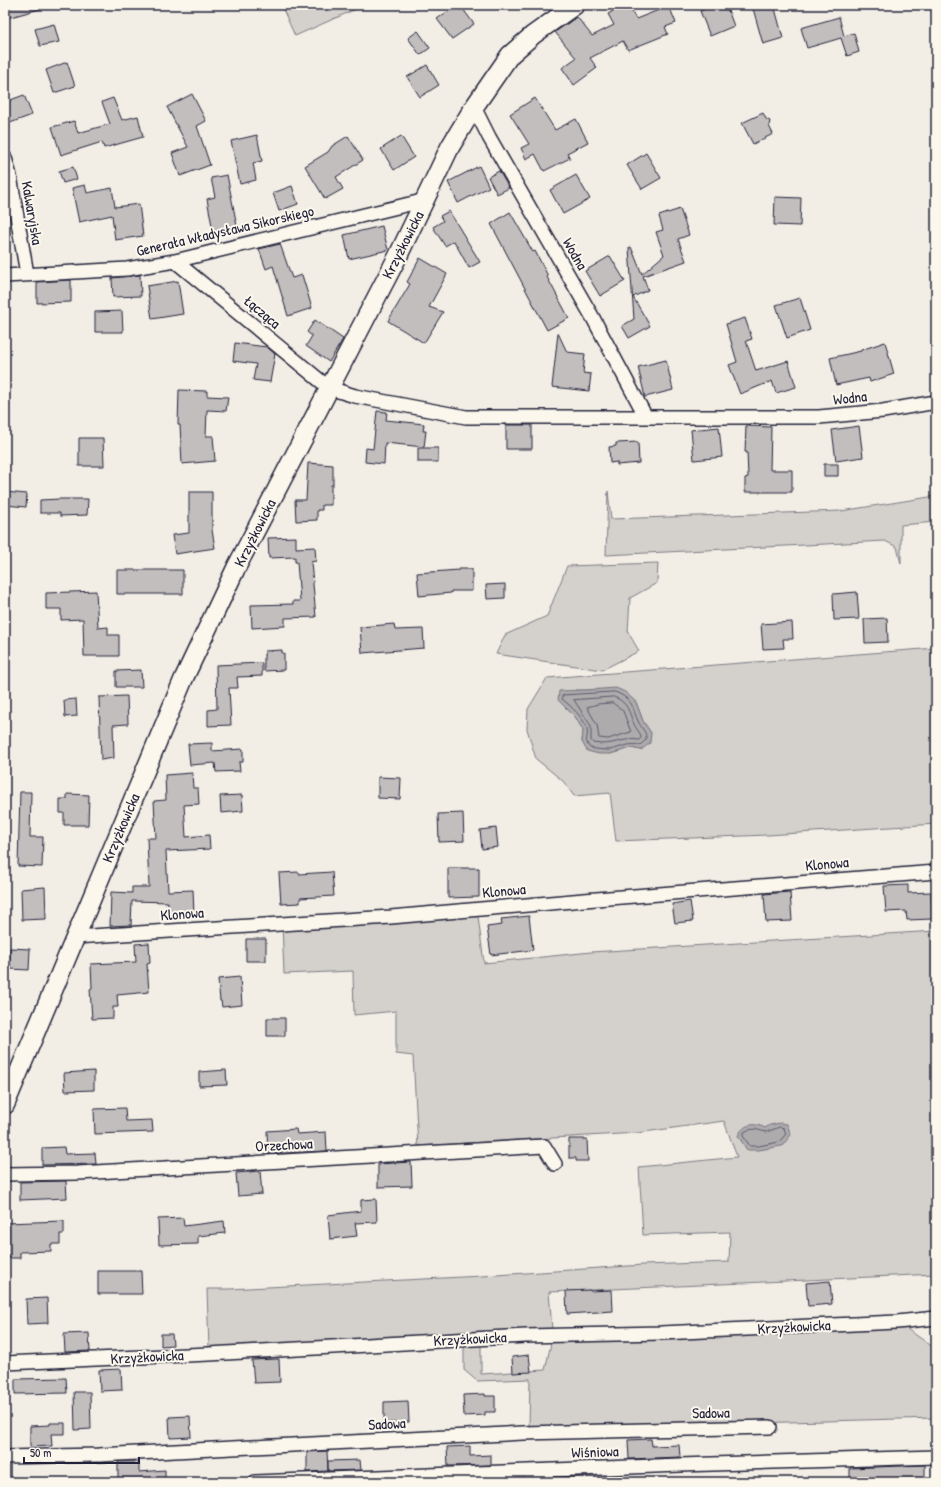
<svg xmlns="http://www.w3.org/2000/svg" width="941" height="1487" viewBox="0 0 941 1487" font-family="'Patrick Hand',sans-serif">
<style>
.green{fill:#d4d1cc;stroke:#7b7a84;fill-rule:evenodd}
.water{fill:#aeabad;stroke:#76747f}
.lines{fill:none;stroke-linecap:round;stroke-linejoin:round}
.shore{stroke:#5a5969;stroke-width:1}
.building{fill:#c2bebe;stroke:#22223b}
.street-casing{stroke:#22223b;stroke-width:16}
.secondary-casing{stroke:#22223b;stroke-width:21}
.street{stroke:#fbf7ec;stroke-width:13}
.secondary{stroke:#fbf7ec;stroke-width:18}
.labels{text-anchor:middle;stroke-width:4;stroke-linejoin:round;paint-order:stroke}
.street-label{font-size:15px;fill:#22223b;stroke:#fbf7ec}
</style>
<rect width="100%" height="100%" fill="#f2eee5"/>
<filter id="ink" filterUnits="userSpaceOnUse"><feTurbulence type="fractalNoise" baseFrequency=".025" numOctaves="2"/><feDisplacementMap in="SourceGraphic" scale="8" xChannelSelector="R" yChannelSelector="G"/><feConvolveMatrix kernelMatrix="1 2 1 2 8 2 1 2 1" color-interpolation-filters="sRGB"/></filter>
<g filter="url(#ink)">
<path class="green" d="M281,5H365L295,36Z
M608,491L611,519L841,511L936,496V522L901,525V564L897,547L885,541L606,555Z
M658,563L657,583L630,598L628,632L639,651L602,670L496,654L505,635L547,616L567,566Z
M936,648V824L768,835L616,841L610,793L574,796L563,781L536,759L527,729L528,709L547,678ZM597,689L636,702L643,721L651,733L641,750L631,748L610,754L582,742L583,730L576,718L558,700L576,690H587Z
M477,909L484,963L591,952L936,931V1274L549,1292L552,1329L481,1334V1374L545,1370L552,1339L897,1322L936,1349V1418L529,1429L530,1379L477,1381L464,1370V1335L209,1349L207,1289H229L482,1276L643,1265L729,1262L730,1232L643,1235L639,1167L737,1157L724,1121L637,1133L418,1146L413,1056L396,1054V1011L354,1015L353,971L284,974L282,924Z"/>
<path class="water" d="M616,688L625,692L636,702L643,721L651,733L650,743L641,750L631,748L610,754H599L587,751L582,742L583,730L576,718L558,700L559,691L587,690Z
M780,1123L787,1124L791,1135L782,1146L759,1150H747L738,1136C743,1124 754,1122 765,1128L770,1125Z"/>
<g class="lines">
<path class="shore" d="M615,692C635,700 631,707 639,723C643,730 647,733 646,740L640,745C625,743 622,748 609,750C602,750 596,749 590,748C583,739 589,738 587,729C585,719 570,705 562,699V696L564,695Z
M614,697C629,703 628,711 634,724C636,729 641,733 641,738L639,740C622,737 612,747 593,743L591,740V726L574,700Z
M613,703L623,711L631,732L608,739L599,738L597,725L587,707L598,704Z
M780,1127L784,1128L786,1134L779,1142L759,1146H750L743,1136L744,1132C753,1127 757,1130 766,1132Z"/>
</g>
<path class="building" d="M5,5H39L40,9L7,18Z
M457,5H460L474,24L452,39L437,19Z
M624,5H628L636,19L669,6L676,23L665,27L668,34L628,50L623,41L590,58L597,68L574,85L562,68L576,58L555,32L577,17L592,36L614,25L608,14Z
M715,5H726L734,26L710,36L700,11Z
M752,5H774L783,38L763,44Z
M839,17L844,36L854,33L859,52L847,56L841,38L807,48L801,28Z
M54,24L59,42L40,46L35,29Z
M418,31L430,48L420,55L408,38Z
M67,62L75,86L54,93L46,70Z
M427,65L439,85L420,97L407,77Z
M192,94L206,121L197,126L210,165L180,176L172,153L188,147L167,107Z
M24,95L32,115L10,123L5,109V102Z
M113,98L122,120L138,116L143,137L104,148L102,142L61,155L52,127L74,121L78,133L110,124L102,102Z
M535,98L555,130L576,119L588,142L567,153L570,158L544,171L535,154L526,159L521,148L529,144L510,114Z
M763,113L766,119L770,121L769,126L773,134L753,144L742,123Z
M257,135L262,161L253,163L256,180L240,184L231,141Z
M348,136L363,160L336,177L343,189L325,199L305,166L328,152L332,146Z
M401,136L414,157L394,170L381,149Z
M646,153L661,178L642,189L627,165Z
M479,166L489,187L458,203L448,182Z
M73,167L77,179L63,183L59,171Z
M499,171L509,188L497,194L488,177Z
M227,175L237,226L213,231L207,199L215,197L211,178Z
M576,175L590,199L563,214L550,190Z
M85,185L87,193L112,188L115,207L139,204L143,236L115,240L112,215L79,222L72,188Z
M292,186L298,204L279,211L273,193Z
M775,197L801,198L800,226L774,225Z
M680,209L689,235L678,239L686,261L643,276L648,290L633,297L650,326L629,338L622,326L634,319L629,248L631,247L642,274L664,255L656,232L663,230L659,216Z
M449,211L480,262L469,268L454,241L445,246L433,227L443,221L440,216Z
M510,212L533,252L535,251L548,276L547,277L569,318L547,330L491,224Z
M382,226L388,250L349,259L344,235Z
M280,244L292,278L302,275L312,308L288,316L273,266L266,269L259,249Z
M610,256L625,281L600,296L585,271Z
M420,258L447,274L429,307L443,312L424,343L388,321L410,284L407,282Z
M140,275L141,296L113,297L112,278Z
M71,280V302L37,303V282Z
M178,281L183,314L152,319L147,286Z
M800,298L810,330L787,338L776,305Z
M122,311L123,332H95V312Z
M745,318L752,339L746,341L756,371L788,361L796,387L776,393L772,381L740,394L729,365L737,362L726,324Z
M315,320L343,339L329,362L306,346L312,336L307,332Z
M558,333L567,352L585,354L583,373L591,374L589,391L552,387Z
M885,342L894,374L870,382L869,378L836,385L830,358L861,351V350Z
M235,343L267,347L275,354L270,382L253,380L256,364L233,361Z
M666,360L673,390L645,397L638,367Z
M179,390L207,391V396L228,397L226,411L207,410L206,436H213L215,461L182,464L180,425H178Z
M377,411L387,412L386,420L424,424L423,431H426L424,447L385,443L384,464L365,462L366,448L373,449Z
M506,425H532V449H506Z
M746,426L771,427L770,470H792V492H745V478L748,477L747,452H745Z
M859,426L863,457L836,461L832,430Z
M719,427L722,457L694,460L691,430Z
M79,438H103L104,466H79Z
M638,442L639,463L617,465V462L610,463L609,447L616,446V443Z
M418,448H438V462H418Z
M308,463L333,465V485H331V505H322V510H317V520L296,521L295,500H306Z
M824,464H838V476H824Z
M5,492L27,494L26,507L5,505Z
M189,492H212V530L215,548L175,554L172,535L189,533Z
M60,499H88L87,515L60,516V513H40V500Z
M296,537V548L315,547L316,561L311,562L316,617L285,618V626L252,628L251,605L293,604V601H300L297,562H295V557L269,558L268,538Z
M459,569H472V591H451V593L419,596L417,573L459,570Z
M117,570H183V594H117Z
M505,584V598L487,599L486,585Z
M96,591L98,628L108,627V635H119V656H84L83,619L61,620V609H46V593Z
M857,592L859,619L834,620L833,594Z
M887,618L888,642L865,643L864,619Z
M792,622L793,639H783L784,648L763,649L761,624Z
M394,624L395,630L423,629L424,648L362,653L360,627Z
M282,650V653H284V670L264,671V654H265V651Z
M262,663V676L237,677L238,688H229L231,725L208,726V710L217,709L216,665Z
M141,670L142,687H116V671Z
M127,696L128,724L113,725L114,758L101,760L99,697Z
M76,699L77,716L65,717L64,700Z
M212,743V751L243,749V762H239L240,771L216,772L215,763L190,765L188,744Z
M192,773L193,788H198L199,804L184,805L186,837L209,835L210,849L166,851L168,891L193,890L194,915L180,916V912H168V902L132,901L131,925L110,926L111,892L132,893V887H149L147,838H156L154,801L166,800L165,775Z
M378,777L401,778L400,799L378,798Z
M20,792H31L30,837H43L42,867L18,866Z
M67,794L89,795L88,825H64V813H60V799H67Z
M242,795L243,811L221,813L220,796Z
M463,813L464,841L439,842L438,814Z
M496,828L498,847L482,849L480,830Z
M448,868H479V897L448,898Z
M299,872V874L332,872L334,896L300,898V903L281,904L279,873Z
M908,885V893L931,892L932,919L907,920L906,911L886,912L884,886Z
M45,887L46,919L22,920L21,889Z
M790,892L792,921L766,922L764,894Z
M690,901L693,921L675,923L672,904Z
M529,916L533,950L491,955L487,927L502,925L501,919Z
M246,939H266V961H246Z
M149,943L150,963L147,964L149,992L117,995L118,1007H113V1018L92,1019L90,989L92,988L91,964L136,962L135,944Z
M10,948L30,949L29,970L10,969Z
M240,977L242,1005L222,1007L221,1001H220L218,979Z
M267,1018H285V1036H267Z
M226,1070L227,1085L199,1086V1072Z
M94,1071V1090L65,1091L64,1073Z
M125,1108L126,1121L152,1120L153,1132L95,1134L94,1109Z
M296,1129L297,1134L326,1132L327,1151L268,1154L267,1131Z
M569,1139H587L588,1161H576V1158H569Z
M64,1147L65,1154L95,1153L96,1164L42,1165V1148Z
M411,1162L412,1186L378,1187V1164Z
M260,1171L262,1194L238,1196L236,1173Z
M66,1181L67,1198L20,1200V1182Z
M376,1199L377,1222L355,1223L357,1236L330,1239L328,1215L361,1211V1200Z
M183,1218L184,1226L224,1221L225,1233L198,1236V1244L159,1245L158,1219Z
M64,1221V1234H60V1244H51V1251L20,1252V1258H5V1223Z
M98,1271H141L142,1294H98Z
M830,1281L832,1304L808,1306L806,1283Z
M590,1290V1291L612,1290L613,1311L567,1314L566,1291Z
M47,1298L48,1323L27,1324L26,1299Z
M89,1333L90,1351L65,1352L64,1334Z
M161,1334H172L173,1345L161,1346Z
M529,1355L531,1372L513,1373L512,1357Z
M279,1359L280,1382L254,1383L252,1360Z
M121,1369L122,1390L100,1391L99,1370Z
M66,1378L67,1393L15,1394V1379Z
M74,1392H90L91,1429L75,1430Z
M485,1394V1396H495V1412H485V1415L464,1416L463,1395Z
M408,1401L409,1422L384,1423V1402Z
M190,1416L191,1437L170,1438L169,1417Z
M50,1423H65V1434H51L52,1446L30,1447V1426L50,1425Z
M651,1439L652,1446L679,1445L680,1457L629,1459L628,1440Z
M470,1446V1456L491,1455V1465L448,1466L447,1447Z
M327,1451L328,1471L307,1472V1452Z
M360,1460L361,1470L328,1471V1461Z
M118,1462H139V1472L165,1470V1482H118Z
M925,1465V1482H850V1468Z"/>
<g class="lines">
<defs>
<path id="street" d="M474,107L489,137L593,318L646,417
M5,158L10,176L27,274
M175,261L329,388L355,396L466,417H819L883,411L936,402
M5,276L127,269L175,261L426,200
M75,937L391,917L584,900L936,872
M5,1174L78,1173L544,1146L555,1164
M5,1363L209,1354L526,1336L661,1333L897,1322L936,1318
M5,1457L99,1455L523,1433L770,1427
M255,1482L680,1465L936,1457"/>
<path id="secondary" d="M5,1105L184,678L236,568L398,256L450,147L474,107L510,55L533,35L575,5"/>
</defs>
<use href="#street" class="street-casing"/>
<use href="#secondary" class="secondary-casing"/>
<use href="#street" class="street"/>
<use href="#secondary" class="secondary"/>
</g>
</g>
<g class="labels">
<g class="street-label">
<text transform="translate(32 213) rotate(80)" y="5">Kalwaryjska</text>
<text transform="translate(225 231) rotate(-13)" y="5">Generała Władysława Sikorskiego</text>
<text transform="translate(403 245) rotate(-63)" y="5">Krzyżkowicka</text>
<text transform="translate(575 254) rotate(60)" y="5">Wodna</text>
<text transform="translate(262 312) rotate(40)" y="5">Łącząca</text>
<text transform="translate(850 398) rotate(-6)" y="5">Wodna</text>
<text transform="translate(255 533) rotate(-63)" y="5">Krzyżkowicka</text>
<text transform="translate(121 828) rotate(-67)" y="5">Krzyżkowicka</text>
<text transform="translate(827 864) rotate(-5)" y="5">Klonowa</text>
<text transform="translate(504 891) rotate(-5)" y="5">Klonowa</text>
<text transform="translate(182 914) rotate(-4)" y="5">Klonowa</text>
<text transform="translate(284 1145) rotate(-3)" y="5">Orzechowa</text>
<text transform="translate(794 1327) rotate(-3)" y="5">Krzyżkowicka</text>
<text transform="translate(470 1339) rotate(-3)" y="5">Krzyżkowicka</text>
<text transform="translate(147 1357) rotate(-3)" y="5">Krzyżkowicka</text>
<text transform="translate(711 1413) rotate(-1)" y="5">Sadowa</text>
<text transform="translate(387 1424) rotate(-3)" y="5">Sadowa</text>
<text transform="translate(595 1452) rotate(-2)" y="5">Wiśniowa</text>
</g>
</g>
<rect width="941" height="1487" fill="none" stroke="#fbf7ec" stroke-width="20"/>
<rect x="10" y="10" width="921" height="1467" fill="none" stroke="#22223b" stroke-width="1.5" filter="url(#ink)"/>
<path d="M24 1457v6h115v-6" fill="none" stroke="#22223b" stroke-width="2"/>
<text x="30" y="1457" font-size="12" fill="#22223b" stroke="#fbf7ec" stroke-width="3" paint-order="stroke">50 m</text>
</svg>
